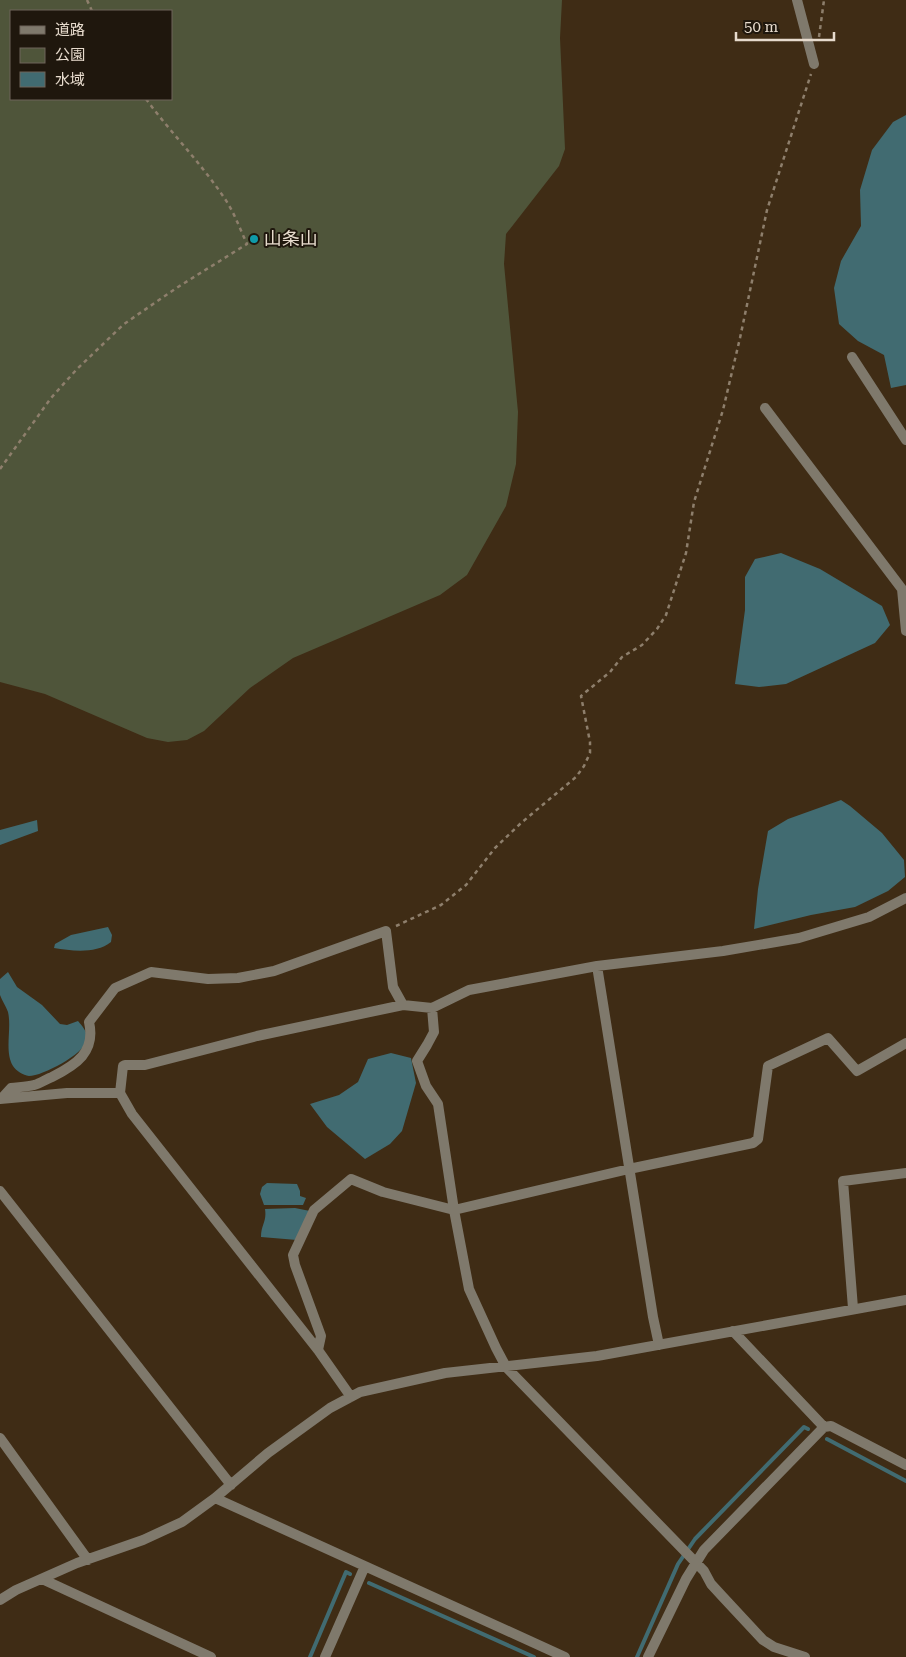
<svg xmlns="http://www.w3.org/2000/svg" width="906" height="1657" viewBox="0 0 906 1657" font-family="'Roboto Serif','Noto Sans JP',serif">
<style>
.green{fill:#4f553a;fill-rule:evenodd}
.water{fill:#416b71}
.lines{fill:none;stroke-linecap:round;stroke-linejoin:round}
.stream{stroke:#416b71;stroke-width:4}
.path{stroke:#8e7f6c;stroke-width:2.5;stroke-dasharray:4 4;stroke-linecap:butt}
.street{stroke:#7f796c;stroke-width:10}
.culture-dot{fill:#0f9aa8;stroke:#1f170d;stroke-width:2}
.labels{text-anchor:middle;stroke-width:4;stroke-linejoin:round;paint-order:stroke}
.poi-label{font-size:18px;fill:#e7dbcd;stroke:#1f170d;text-anchor:start}
</style>
<rect width="100%" height="100%" fill="#3f2c15"/>
<path class="green" d="M0,0H562L560,38L565,149L559,166L506,234L504,264L518,412L516,464L506,506L467,575L440,595L293,658L250,688L204,731L187,740L168,742L147,738L45,694L0,682ZM11,11H171V99H11Z"/>
<path class="water" d="M906,115V385L891,388L884,355L858,341L839,324L834,288L841,261L861,226L860,190L872,150L893,122Z
M781,553L820,569L882,606L890,625L875,643L786,684L759,687L735,684L745,610V577L755,559Z
M841,800L850,806L882,833L904,860L905,877L888,891L855,907L811,915L754,929L758,889L768,831L788,819Z
M37,820L38,831L0,845V830Z
M108,927L112,935L111,942C96,954 72,951 54,948L55,944L71,935Z
M8,972L17,987L42,1005L60,1024L67,1025L78,1021C82,1026 89,1033 87,1041C83,1054 43,1076 29,1076C23,1075 16,1071 13,1066C4,1051 12,1029 8,1012C6,1006 2,1001 0,995C0,990 0,984 0,979Z
M391,1053L411,1058L416,1083L402,1131L390,1144L365,1159L327,1127L310,1104L339,1095L358,1082L368,1059Z
M267,1183L297,1184L300,1191V1196L306,1198L303,1205H264L260,1194L262,1187Z
M295,1208L310,1211L297,1240L261,1237C261,1224 267,1222 265,1209Z"/>
<g class="lines">
<path class="stream" d="M827,1439L906,1481
M369,1583L534,1657
M310,1657L346,1572L350,1574
M637,1657L678,1564L695,1539L804,1427L808,1429"/>
<path class="path" d="M87,0L92,11
M819,37L824,0
M0,469L51,398L77,369L124,324L178,287L247,244C240,229 234,212 225,199C201,163 171,133 146,99
M396,926L441,905L466,885L495,848L521,823L576,777L584,766L590,753V742L581,696L610,672L622,657L642,645L657,629L666,615L686,553L694,502L723,410L740,338L767,210L811,74"/>
<path class="street" d="M797,0L814,64
M852,357L906,440
M765,408L902,589L906,631
M597,966L653,1317L659,1345
M432,1008L434,1032L427,1045L417,1061L426,1086L438,1104L454,1210L469,1289L496,1348L506,1367L704,1571L711,1584L722,1596L763,1640L774,1647L805,1657
M0,1099L67,1093H120
M1,1099L11,1088C18,1087 27,1087 34,1085C40,1084 46,1079 52,1077C76,1065 96,1052 89,1022L115,988L151,972L208,979L238,978L274,971L386,931L393,987L403,1005
M0,1191L231,1485
M853,1308L843,1181L906,1173
M733,1331L824,1427
M318,1350L321,1336L295,1265L293,1255L314,1210L351,1179L383,1192L454,1210L629,1169L753,1143L758,1139L768,1066L828,1038L857,1071L906,1043
M351,1397L318,1350L132,1114L120,1093L123,1066L125,1065H145L257,1036L403,1005L432,1008L469,990L597,966L723,951L799,938L869,917L906,898
M0,1438L88,1560
M215,1498L565,1657
M42,1579L211,1657
M0,1600L16,1590L77,1563L143,1540L182,1522L215,1498L268,1453L330,1408L360,1392L445,1373L597,1356L906,1300
M325,1657L365,1566
M648,1657L686,1579L704,1550L824,1427L831,1426L906,1465"/>
</g>
<circle class="culture-dot" cx="254" cy="239" r="5"/>
<g class="labels">
<g class="poi-label">
<text x="264" y="245">山条山</text>
</g>
</g>
<rect x="10" y="10" width="162" height="90" fill="#1f170d" stroke="#6f655a"/>
<rect x="20" y="26" width="25" height="8" fill="#7f796c" stroke="#6f655a"/>
<text x="55" y="35" font-size="15" fill="#e7dbcd">道路</text>
<rect x="20" y="48" width="25" height="15" fill="#4f553a" stroke="#6f655a"/>
<text x="55" y="60" font-size="15" fill="#e7dbcd">公園</text>
<rect x="20" y="72" width="25" height="15" fill="#416b71" stroke="#6f655a"/>
<text x="55" y="85" font-size="15" fill="#e7dbcd">水域</text>
<path d="M736 32v8h98v-8" fill="none" stroke="#e7dbcd" stroke-width="2.5"/>
<text x="744" y="32" font-size="15" fill="#e7dbcd" stroke="#1f170d" stroke-width="4" paint-order="stroke">50 m</text>
</svg>
